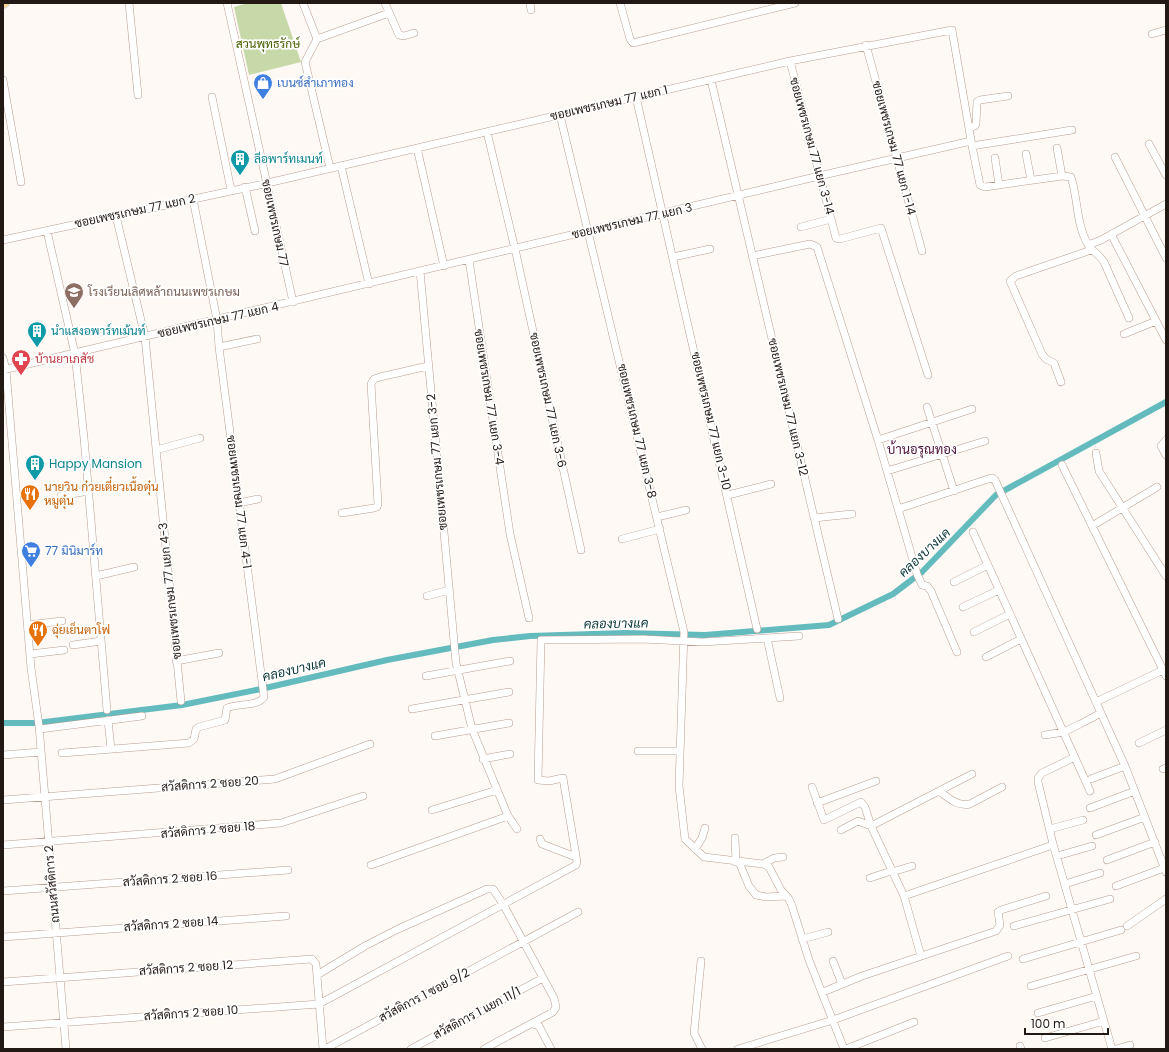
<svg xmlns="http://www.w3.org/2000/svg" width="1169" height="1052" viewBox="0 0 1169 1052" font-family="Poppins,Sarabun,sans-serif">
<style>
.green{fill:#c7d9a9}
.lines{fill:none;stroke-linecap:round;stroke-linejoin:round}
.canal{stroke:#64bbbd;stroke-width:6}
.minor-casing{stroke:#b89e90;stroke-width:8}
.major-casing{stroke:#d7d6d5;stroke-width:10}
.minor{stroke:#fff;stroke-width:7}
.major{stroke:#f5d68e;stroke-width:8}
.labels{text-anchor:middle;stroke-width:3.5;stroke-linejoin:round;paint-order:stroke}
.park-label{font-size:12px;fill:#486000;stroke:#fff}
.shop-label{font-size:12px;fill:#366cbe;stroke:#fff;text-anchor:start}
.street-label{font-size:12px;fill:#231914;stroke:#fff}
.culture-label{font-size:12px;fill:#0d838f;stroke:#fff;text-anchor:start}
.education-label{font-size:12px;fill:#785e54;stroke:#fff;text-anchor:start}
.health-label{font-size:12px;fill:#be3a42;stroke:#fff;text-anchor:start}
.food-label{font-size:12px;fill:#c56008;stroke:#fff;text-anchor:start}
.neighbourhood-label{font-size:13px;fill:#4d1239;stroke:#fff}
.water-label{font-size:13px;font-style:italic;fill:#0c3738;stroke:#fff}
</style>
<rect width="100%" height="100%" fill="#fff9f6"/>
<path class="green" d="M248,3H281L301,62L249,75L234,7Z"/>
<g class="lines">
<path class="canal" d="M3,723H37L182,705L261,689L387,660L493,640L530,636L625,633L705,635L829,625L893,594L922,572L996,495L1166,402"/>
<defs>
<path id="minor" d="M129,3L138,95
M227,3L293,302
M303,3L317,39
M385,3L399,35L404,36L414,33
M530,3L531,10
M620,3L630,39L633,43L795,3
M1152,34L1166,30
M317,39L305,62L330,168
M317,39L389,13
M866,45L922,251
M790,61L836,238L840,239L881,228L928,375
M3,80L21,182
M711,80L838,619
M212,97L231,190
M636,97L757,629
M560,115L684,632L679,786L685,839L704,857L763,864L769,867L781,890L789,899L792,906L809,960L844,1049
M969,128L975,126L976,124L977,102L980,100L1008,96
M487,132L515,249L581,550
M1149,144L1166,175
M972,146L1072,130
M417,148L444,266
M1057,148L1062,176
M1026,154L1031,180
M1115,157L1166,258
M995,158L999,185
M341,166L369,284
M245,187L255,231
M116,216L145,337L181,701
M801,227L831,219
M47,231L75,354L84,438L107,710
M1111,234L1166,340
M3,240L259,185L790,61L952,30L972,146L980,185L985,187L1062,176L1071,177C1078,198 1076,222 1086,241C1090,250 1099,254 1104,262L1129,318
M1088,245L1101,240L1166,204
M752,256L810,244L817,247L878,440L917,574L922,585L927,586L931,591L957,652
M673,257L710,249
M469,260L510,534L529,618
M420,271L456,663L472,729L508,816L517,829
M1124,334L1156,321
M219,347L257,339
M3,358L6,370L31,668L39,726L66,1049
M3,370L819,176L971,141
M1061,382L1054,363L1046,359L1042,354L1010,281L1016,276L1091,250
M927,407L954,491
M878,440L972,409
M1166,440L1161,446L1166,455
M156,450L200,438
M1096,453L1099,471L1166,576
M1062,465L1166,676
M887,471L985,441
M728,495L771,484
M61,496L88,491
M239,503L258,499
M898,509L988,479L992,478L995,480L1125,766L1166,872
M342,513L374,508L377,507L378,504L371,384L374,379L380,377L428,366
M657,517L686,510
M814,518L852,514
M1092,526L1157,487
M973,532L1090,791
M622,539L660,529
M96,576L134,567
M954,582L988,565
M427,596L449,590
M963,607L999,590
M27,625L62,621
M974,632L1010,614
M767,638L780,698
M73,645L101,641
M30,654L64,650
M986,657L1021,639
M176,661L219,653
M426,676L510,661
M1096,702L1163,670
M412,709L509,692
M108,720L111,749
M1084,722L1101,713
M40,729L142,716
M1045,735L1064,732L1080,724
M435,736L509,723
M1139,743L1166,730
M638,751H679
M62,753L189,743L194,739L196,729L199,727L225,720L227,708C237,703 258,707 264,697L219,347L217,320L193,199
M3,755L41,752
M1075,757L1042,773L1038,778V782L1053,844L1112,1049
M483,759L510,754
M1163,769L1166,768
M1091,779L1125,766
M812,787L824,820L861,802L865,807L871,826L972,774
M939,791C948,797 957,807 970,804L1002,787
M3,800L275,779L370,744
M817,803L876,781
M1090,808L1135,791
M432,810L497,790
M1050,829L1083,820
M841,830L858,821L871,826L904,896L921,956
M1096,835L1145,817
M735,838L736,862
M540,839L542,844L576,857
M3,845L281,823L363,796
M695,849L702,838L705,828
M1057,856L1092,846
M1107,860L1155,842
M739,862L749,886L756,895L766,897L785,896
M763,864L774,858L783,857
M371,865L508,816
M892,872L912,866
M870,878L891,871
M1065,884L1100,873
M1116,886L1164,868
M3,891L288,870
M904,896L1050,846
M1014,926L1110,899
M1127,926L1166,899
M3,937L286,916
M802,939L828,932
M1023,959L1121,930
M701,961L694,1033L702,1049
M833,961L842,984
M317,975L365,946L396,930L487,889H493L503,904L554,998L556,1007L553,1012L484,1049
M3,982L312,959L316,964L323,1049
M1031,986L1136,956
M823,992L862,976L996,931L1000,925L998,912L1001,910L1046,896
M1038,1013L1097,996
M532,1024L539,1026L551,1049
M3,1027L319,1004L576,865L577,862L563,778L549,781L538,780L541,640L643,639L702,642L799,636
M1045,1038L1104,1021
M1020,1046L1021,1049
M325,1049L578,912
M411,1049L543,978
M738,1049L833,1020L1008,956
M846,1049L914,1022
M1116,1049L1130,1045"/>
<path id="major" d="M3,4L5,3"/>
</defs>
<use href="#minor" class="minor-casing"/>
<use href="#major" class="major-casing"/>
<use href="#minor" class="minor"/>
<use href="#major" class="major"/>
</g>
<defs>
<symbol id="shop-pin" viewBox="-11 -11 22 30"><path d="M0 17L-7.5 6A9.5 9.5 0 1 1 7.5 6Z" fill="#3f7fe0" stroke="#fff"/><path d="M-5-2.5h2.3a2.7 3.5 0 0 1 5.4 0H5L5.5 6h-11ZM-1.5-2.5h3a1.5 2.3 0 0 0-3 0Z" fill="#fff"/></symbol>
<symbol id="building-pin" viewBox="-11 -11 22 30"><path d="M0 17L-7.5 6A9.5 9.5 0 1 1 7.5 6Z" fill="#0f9aa8" stroke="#fff"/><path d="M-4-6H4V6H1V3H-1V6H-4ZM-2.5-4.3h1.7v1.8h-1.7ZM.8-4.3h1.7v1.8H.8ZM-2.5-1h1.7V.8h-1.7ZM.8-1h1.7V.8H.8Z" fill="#fff"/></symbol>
<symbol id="school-pin" viewBox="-11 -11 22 30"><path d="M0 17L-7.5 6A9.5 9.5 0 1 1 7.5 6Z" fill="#8d6e63" stroke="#fff"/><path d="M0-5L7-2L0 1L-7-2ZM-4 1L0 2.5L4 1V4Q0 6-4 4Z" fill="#fff"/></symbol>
<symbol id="pharmacy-pin" viewBox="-11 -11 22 30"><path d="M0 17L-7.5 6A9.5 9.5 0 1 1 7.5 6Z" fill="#e0444e" stroke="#fff"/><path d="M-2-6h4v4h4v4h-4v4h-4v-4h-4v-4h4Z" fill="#fff"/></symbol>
<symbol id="restaurant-pin" viewBox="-11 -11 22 30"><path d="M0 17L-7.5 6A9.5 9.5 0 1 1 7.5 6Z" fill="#e8710a" stroke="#fff"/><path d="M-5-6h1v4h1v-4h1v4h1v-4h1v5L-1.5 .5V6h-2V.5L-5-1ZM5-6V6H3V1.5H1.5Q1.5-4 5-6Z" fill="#fff"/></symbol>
<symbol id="supermarket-pin" viewBox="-11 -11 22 30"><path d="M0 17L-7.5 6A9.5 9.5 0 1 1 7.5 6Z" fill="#3f7fe0" stroke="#fff"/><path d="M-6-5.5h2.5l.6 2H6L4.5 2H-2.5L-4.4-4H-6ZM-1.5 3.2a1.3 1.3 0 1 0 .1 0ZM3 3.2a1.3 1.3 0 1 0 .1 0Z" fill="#fff"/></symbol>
</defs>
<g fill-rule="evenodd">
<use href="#shop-pin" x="252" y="72" width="22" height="30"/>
<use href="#building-pin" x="229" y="148" width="22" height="30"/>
<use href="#school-pin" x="63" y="281" width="22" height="30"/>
<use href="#building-pin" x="26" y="320" width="22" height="30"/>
<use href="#pharmacy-pin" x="10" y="348" width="22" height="30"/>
<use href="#building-pin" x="24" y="453" width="22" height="30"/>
<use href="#restaurant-pin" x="19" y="483" width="22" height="30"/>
<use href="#supermarket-pin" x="20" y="540" width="22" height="30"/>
<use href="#restaurant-pin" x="27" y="619" width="22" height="30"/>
</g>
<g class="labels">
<g class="park-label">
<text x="268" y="48">สวนพุทธรักษ์</text>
</g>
<g class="shop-label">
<text x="277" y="87">เบนซ์สำเภาทอง</text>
<text x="45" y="555">77 มินิมาร์ท</text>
</g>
<g class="street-label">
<text transform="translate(609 103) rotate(-13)" y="4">ซอยเพชรเกษม 77 แยก 1</text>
<text transform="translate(812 146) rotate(75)" y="4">ซอยเพชรเกษม 77 แยก 3-14</text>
<text transform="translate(894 148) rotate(75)" y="4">ซอยเพชรเกษม 77 แยก 1-14</text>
<text transform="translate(135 211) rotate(-12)" y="4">ซอยเพชรเกษม 77 แยก 2</text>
<text transform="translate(632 221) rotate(-13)" y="4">ซอยเพชรเกษม 77 แยก 3</text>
<text transform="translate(275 223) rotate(78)" y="4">ซอยเพชรเกษม 77</text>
<text transform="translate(218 320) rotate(-13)" y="4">ซอยเพชรเกษม 77 แยก 4</text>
<text transform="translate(489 397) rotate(81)" y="4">ซอยเพชรเกษม 77 แยก 3-4</text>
<text transform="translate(548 400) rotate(78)" y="4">ซอยเพชรเกษม 77 แยก 3-6</text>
<text transform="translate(788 407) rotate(77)" y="4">ซอยเพชรเกษม 77 แยก 3-12</text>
<text transform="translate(711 421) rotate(77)" y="4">ซอยเพชรเกษม 77 แยก 3-10</text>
<text transform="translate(637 431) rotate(77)" y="4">ซอยเพชรเกษม 77 แยก 3-8</text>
<text transform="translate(437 462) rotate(-95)" y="4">ซอยเพชรเกษม 77 แยก 3-2</text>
<text transform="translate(239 502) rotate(83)" y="4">ซอยเพชรเกษม 77 แยก 4-1</text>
<text transform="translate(170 591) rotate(-96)" y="4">ซอยเพชรเกษม 77 แยก 4-3</text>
<text transform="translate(210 784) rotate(-4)" y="4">สวัสดิการ 2 ซอย 20</text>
<text transform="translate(208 830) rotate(-5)" y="4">สวัสดิการ 2 ซอย 18</text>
<text transform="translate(170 879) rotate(-4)" y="4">สวัสดิการ 2 ซอย 16</text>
<text transform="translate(52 884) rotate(-95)" y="4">ถนนสวัสดิการ 2</text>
<text transform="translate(171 924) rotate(-4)" y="4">สวัสดิการ 2 ซอย 14</text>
<text transform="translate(186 968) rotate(-4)" y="4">สวัสดิการ 2 ซอย 12</text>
<text transform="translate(424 995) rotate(-28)" y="4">สวัสดิการ 1 ซอย 9/2</text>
<text transform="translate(191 1013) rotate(-4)" y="4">สวัสดิการ 2 ซอย 10</text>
<text transform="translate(477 1013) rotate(-28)" y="4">สวัสดิการ 1 แยก 11/1</text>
</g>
<g class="culture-label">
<text x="254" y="163">ลีอพาร์ทเมนท์</text>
<text x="51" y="335">นำแสงอพาร์ทเม้นท์</text>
<text x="49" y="468">Happy Mansion</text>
</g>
<g class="education-label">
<text x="88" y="296">โรงเรียนเลิศหล้าถนนเพชรเกษม</text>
</g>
<g class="health-label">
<text x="35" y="363">บ้านยาเภสัช</text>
</g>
<g class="food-label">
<text x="44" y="491">นายวิน ก๋วยเตี๋ยวเนื้อตุ๋น<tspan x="44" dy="14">หมูตุ๋น</tspan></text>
<text x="52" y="634">ฉุ่ยเย็นตาโฟ</text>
</g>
<g class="neighbourhood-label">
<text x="922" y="454">บ้านอรุณทอง</text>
</g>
<g class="water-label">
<text transform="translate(924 552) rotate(-43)" y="5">คลองบางแค</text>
<text transform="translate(616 623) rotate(-1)" y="5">คลองบางแค</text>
<text transform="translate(294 669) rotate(-13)" y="5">คลองบางแค</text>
</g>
</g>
<rect width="1169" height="1052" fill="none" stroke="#231914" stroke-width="8"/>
<path d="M1025 1028v6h83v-6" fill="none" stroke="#231914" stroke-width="2"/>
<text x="1031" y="1028" font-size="12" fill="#231914" stroke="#ffffff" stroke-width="3" paint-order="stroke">100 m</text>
</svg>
